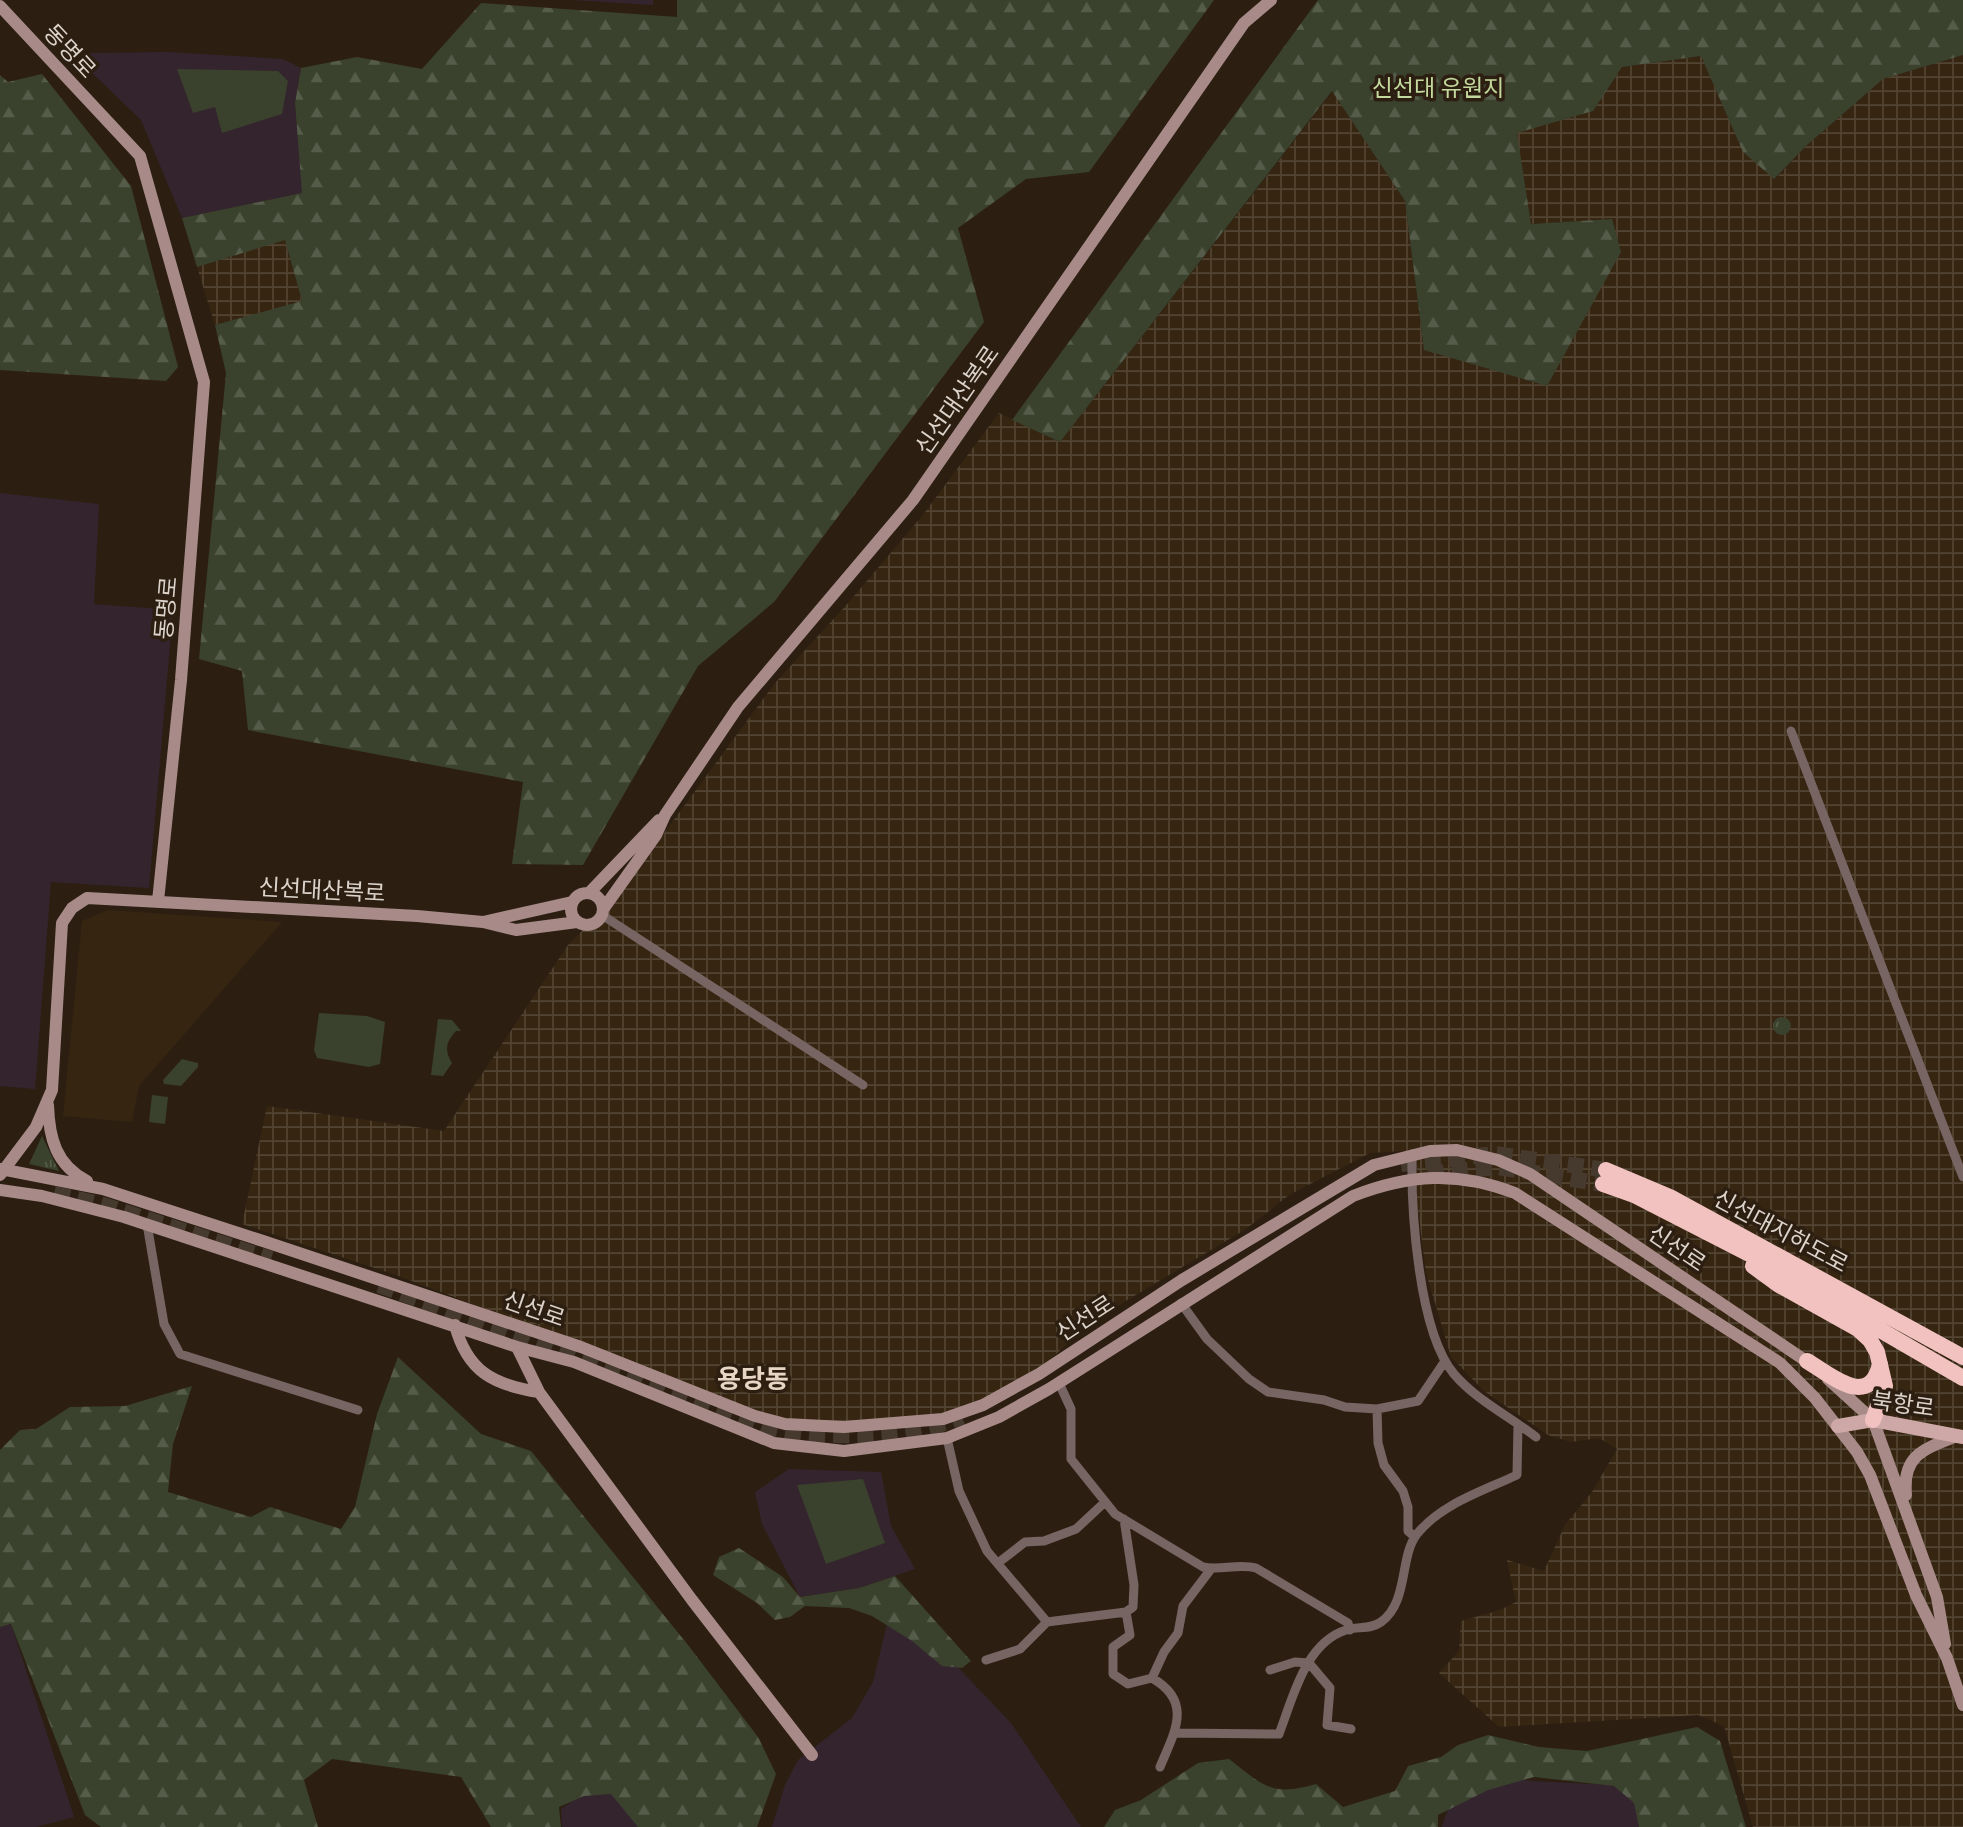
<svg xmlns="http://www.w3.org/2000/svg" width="1963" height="1827" viewBox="0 0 1963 1827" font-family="'Golos Text','Noto Sans KR',sans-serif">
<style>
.built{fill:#362511}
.industrial{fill:url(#industrial-grid)}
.education{fill:#34242e}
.grass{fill:url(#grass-tufts)}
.forest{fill:url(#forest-firs)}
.green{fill:#3a412d}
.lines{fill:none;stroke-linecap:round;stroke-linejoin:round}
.highway-tunnel{stroke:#463a2e;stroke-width:16;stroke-dasharray:16 8;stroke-linecap:butt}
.street{stroke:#776564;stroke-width:9}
.secondary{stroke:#a88b89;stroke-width:12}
.primary{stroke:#cea8a6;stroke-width:14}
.highway{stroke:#f1c2c0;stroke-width:16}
.labels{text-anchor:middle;stroke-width:7;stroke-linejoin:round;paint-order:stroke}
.street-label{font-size:23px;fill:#dcd3cb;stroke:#2c1f12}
.park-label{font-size:23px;fill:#c3d99d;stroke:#2c1f12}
.quarter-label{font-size:26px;font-weight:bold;fill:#e8d6c4;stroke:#2c1f12}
</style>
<defs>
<pattern id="industrial-grid" width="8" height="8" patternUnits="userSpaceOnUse" patternTransform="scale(1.75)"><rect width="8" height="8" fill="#362511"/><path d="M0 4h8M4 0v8" fill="none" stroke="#524432"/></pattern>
<pattern id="grass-tufts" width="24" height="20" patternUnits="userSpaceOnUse" patternTransform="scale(1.75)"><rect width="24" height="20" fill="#3a412d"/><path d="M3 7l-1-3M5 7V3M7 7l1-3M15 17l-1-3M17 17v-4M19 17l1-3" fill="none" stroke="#565c4a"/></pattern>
<pattern id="forest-firs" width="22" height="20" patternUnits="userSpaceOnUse" patternTransform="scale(1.75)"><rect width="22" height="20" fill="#3a412d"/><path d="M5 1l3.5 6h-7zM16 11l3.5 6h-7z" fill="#565c4a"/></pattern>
</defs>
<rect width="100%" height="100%" fill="#2c1f12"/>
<path class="built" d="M108,910L282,922L139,1086L132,1122L63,1116L82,921Z"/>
<path class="industrial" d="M1963,55V1827H1753L1724,1726L1698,1715L1499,1727L1439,1673L1459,1651L1461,1621L1500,1610L1516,1602L1507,1560L1544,1571L1565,1525L1592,1492L1617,1449L1599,1438L1571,1442L1548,1435L1484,1391L1451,1357L1426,1273L1417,1202L1403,1151L1370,1153L1289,1195L1246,1229L1094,1320L1046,1363L986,1400L942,1414L860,1425L784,1422L396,1275L242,1224L267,1106L444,1131L568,945L619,894L775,683L849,602L922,516L999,413L1060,442L1333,91L1405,201L1424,350L1612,219L1531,224L1516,133L1593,111L1622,67L1702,56L1743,151L1775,179L1806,146L1883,79Z
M285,239L302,302L215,325L197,267Z"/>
<path class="education" d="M572,0H653V5Z
M169,52L283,59L301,68L295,103L303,193L182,218L141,120L83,64L84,53Z
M0,493L99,504L94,604L173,610L149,888L51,882L35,1089L0,1086Z
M789,1469L881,1472L891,1526L915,1569L859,1588L800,1597L762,1524L755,1492Z
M888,1620L950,1659L1011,1723L1081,1827H772L785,1785L798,1760L852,1718L873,1682Z
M11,1624L74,1817L36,1827H0V1627Z
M1484,1775L1533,1781L1609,1785L1657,1795L1660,1827H1442L1452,1796Z
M597,1784H627L661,1827H562L561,1809Z"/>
<path class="grass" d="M1773 1026a9 9 0 1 1 18 0a9 9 0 1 1-18 0Z
M42,1136L59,1171L29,1164Z"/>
<path class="forest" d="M677,0H1214L1089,172L1026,179L958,228L984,322L774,602L698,666L583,865L512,864L523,782L248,730L242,671L199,659L226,373L215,325L302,301L285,240L197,267L182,218L302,193L295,103L301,68L357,57L422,69L481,3L677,17Z
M1318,0H1963V55L1883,79L1806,146L1774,179L1743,152L1701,56L1622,67L1593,111L1517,133L1531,224L1612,219L1621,252L1547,386L1424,350L1405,201L1332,91L1060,442L1012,420Z
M42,74L131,186L178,367L166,381L0,370V75L8,82Z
M398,1357L481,1434L531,1451L688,1645L758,1737L776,1774L757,1827H638L611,1794L584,1796L559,1807L561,1827H491L461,1777L332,1759L304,1780L318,1827H101L85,1815L11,1624L0,1627V1450L20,1430L36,1429L70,1407L125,1406L192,1386L173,1444L168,1492L251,1517L270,1507L341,1529L355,1507L377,1414Z
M739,1548L783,1577L800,1597L859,1588L895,1576L971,1661L962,1668L942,1666L912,1641L872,1616L849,1608L805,1606L790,1617L775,1620L757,1603L713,1575L719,1557Z
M1697,1727L1720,1741L1746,1827H1639L1634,1803L1614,1786L1534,1777L1488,1790L1438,1815V1827H1104L1115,1810L1141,1800L1198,1763L1229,1759C1264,1786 1271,1797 1316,1784L1343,1807L1395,1791L1408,1766L1441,1757L1458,1745L1488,1735L1539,1747L1587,1751Z"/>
<path class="green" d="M177,69L278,71L288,81L282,114L222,133L215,107L193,113Z
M319,1013L367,1016L385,1022L380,1064L369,1067L317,1058L314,1050Z
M438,1019L452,1020L461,1031H456C446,1042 444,1050 452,1063L443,1076L431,1075Z
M182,1059L198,1063V1067L181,1086L164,1084L163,1080Z
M152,1095L168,1097L165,1124L149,1122Z
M863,1479L885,1543L826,1564L797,1485Z"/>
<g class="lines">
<path class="highway-tunnel" d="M1401,1164L1495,1154L1606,1170
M1428,1174L1498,1167L1603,1184
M54,1194L100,1204L271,1259
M379,1285L773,1428C828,1440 910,1438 962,1417"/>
<path class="street" d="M1791,731L1963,1177
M602,915L863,1085
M1412,1154C1411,1209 1418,1331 1454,1374C1475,1399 1510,1417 1536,1437
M147,1224L164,1324L180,1354L358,1410
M1181,1303L1207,1339L1249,1379L1268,1392L1324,1400L1345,1407L1377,1409L1418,1401L1445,1361
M1059,1383L1071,1409V1459L1115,1514L1203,1567C1220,1571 1238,1563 1256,1568L1348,1623L1350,1630
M1377,1409L1378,1443L1384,1465L1403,1491L1408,1507V1531L1415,1537
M947,1438L959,1491L987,1551L1047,1622
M1124,1519L1134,1585L1133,1607L1126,1612
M998,1563L1025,1542L1044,1541L1076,1529L1105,1502
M1047,1622L1126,1612L1130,1635L1113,1647V1674L1128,1684L1152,1678C1194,1702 1174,1733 1160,1767
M986,1660L1020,1649L1047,1622
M1270,1670L1295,1662L1309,1663L1330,1688L1327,1725L1351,1729
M1152,1678L1164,1652L1178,1633L1183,1606L1211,1569
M1176,1733L1279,1734C1293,1698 1305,1643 1346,1630C1357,1626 1370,1630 1381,1622C1409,1602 1399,1557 1417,1534C1441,1504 1483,1491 1517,1475L1518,1424"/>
<path class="secondary" d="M0,6L140,156L204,382L181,680L158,901
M590,892L659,820
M571 909a16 16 0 1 1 32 0a16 16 0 1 1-32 0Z
M604,908L656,835L665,815L738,707L913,500L1244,23L1271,0
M483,922L572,902
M48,1105C49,1138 56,1165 87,1181
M0,1169L103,1189L263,1241L581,1347L755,1416L785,1424L844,1427L943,1419L983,1405L1039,1374L1182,1280L1374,1165L1430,1151L1457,1150L1498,1160L1530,1174L1812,1365
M0,1175L36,1127L52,1090L62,923L72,908L87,898L417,916L483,922L516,930L577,922
M0,1190L42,1196L124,1217L517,1347L574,1362L774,1443L844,1451L947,1438L999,1417L1049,1389L1353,1196C1409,1174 1458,1171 1515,1193L1780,1363L1815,1398L1857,1452L1870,1475L1916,1595L1947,1658L1963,1705
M455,1325C467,1371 493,1385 539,1392
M517,1347L539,1392L692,1600L812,1755
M1828,1379L1873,1420L1937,1597L1945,1644
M1906,1495C1902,1455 1924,1449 1957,1436"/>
<path class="primary" d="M1838,1426L1873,1420L1963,1437"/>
<path class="highway" d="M1606,1170L1670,1197L1963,1357
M1603,1184L1634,1195L1751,1255L1963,1378
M1753,1266L1779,1285L1858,1329L1870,1340L1877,1352L1885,1386L1873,1420
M1807,1361C1831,1375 1869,1410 1880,1364"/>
</g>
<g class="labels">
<g class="street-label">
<text transform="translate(70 51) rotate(47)" y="8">동명로</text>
<text transform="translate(957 400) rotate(-55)" y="8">신선대산복로</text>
<text transform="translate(166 608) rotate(-85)" y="8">동명로</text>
<text transform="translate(322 890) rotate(3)" y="8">신선대산복로</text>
<text transform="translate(1781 1231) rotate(28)" y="8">신선대지하도로</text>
<text transform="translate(1677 1248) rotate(34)" y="8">신선로</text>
<text transform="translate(534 1309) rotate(19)" y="8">신선로</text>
<text transform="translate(1085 1318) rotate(-33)" y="8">신선로</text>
<text transform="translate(1903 1404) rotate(8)" y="8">북항로</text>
</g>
<g class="park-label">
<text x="1438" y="96">신선대 유원지</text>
</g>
<g class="quarter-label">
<text x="753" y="1388">용당동</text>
</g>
</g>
</svg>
